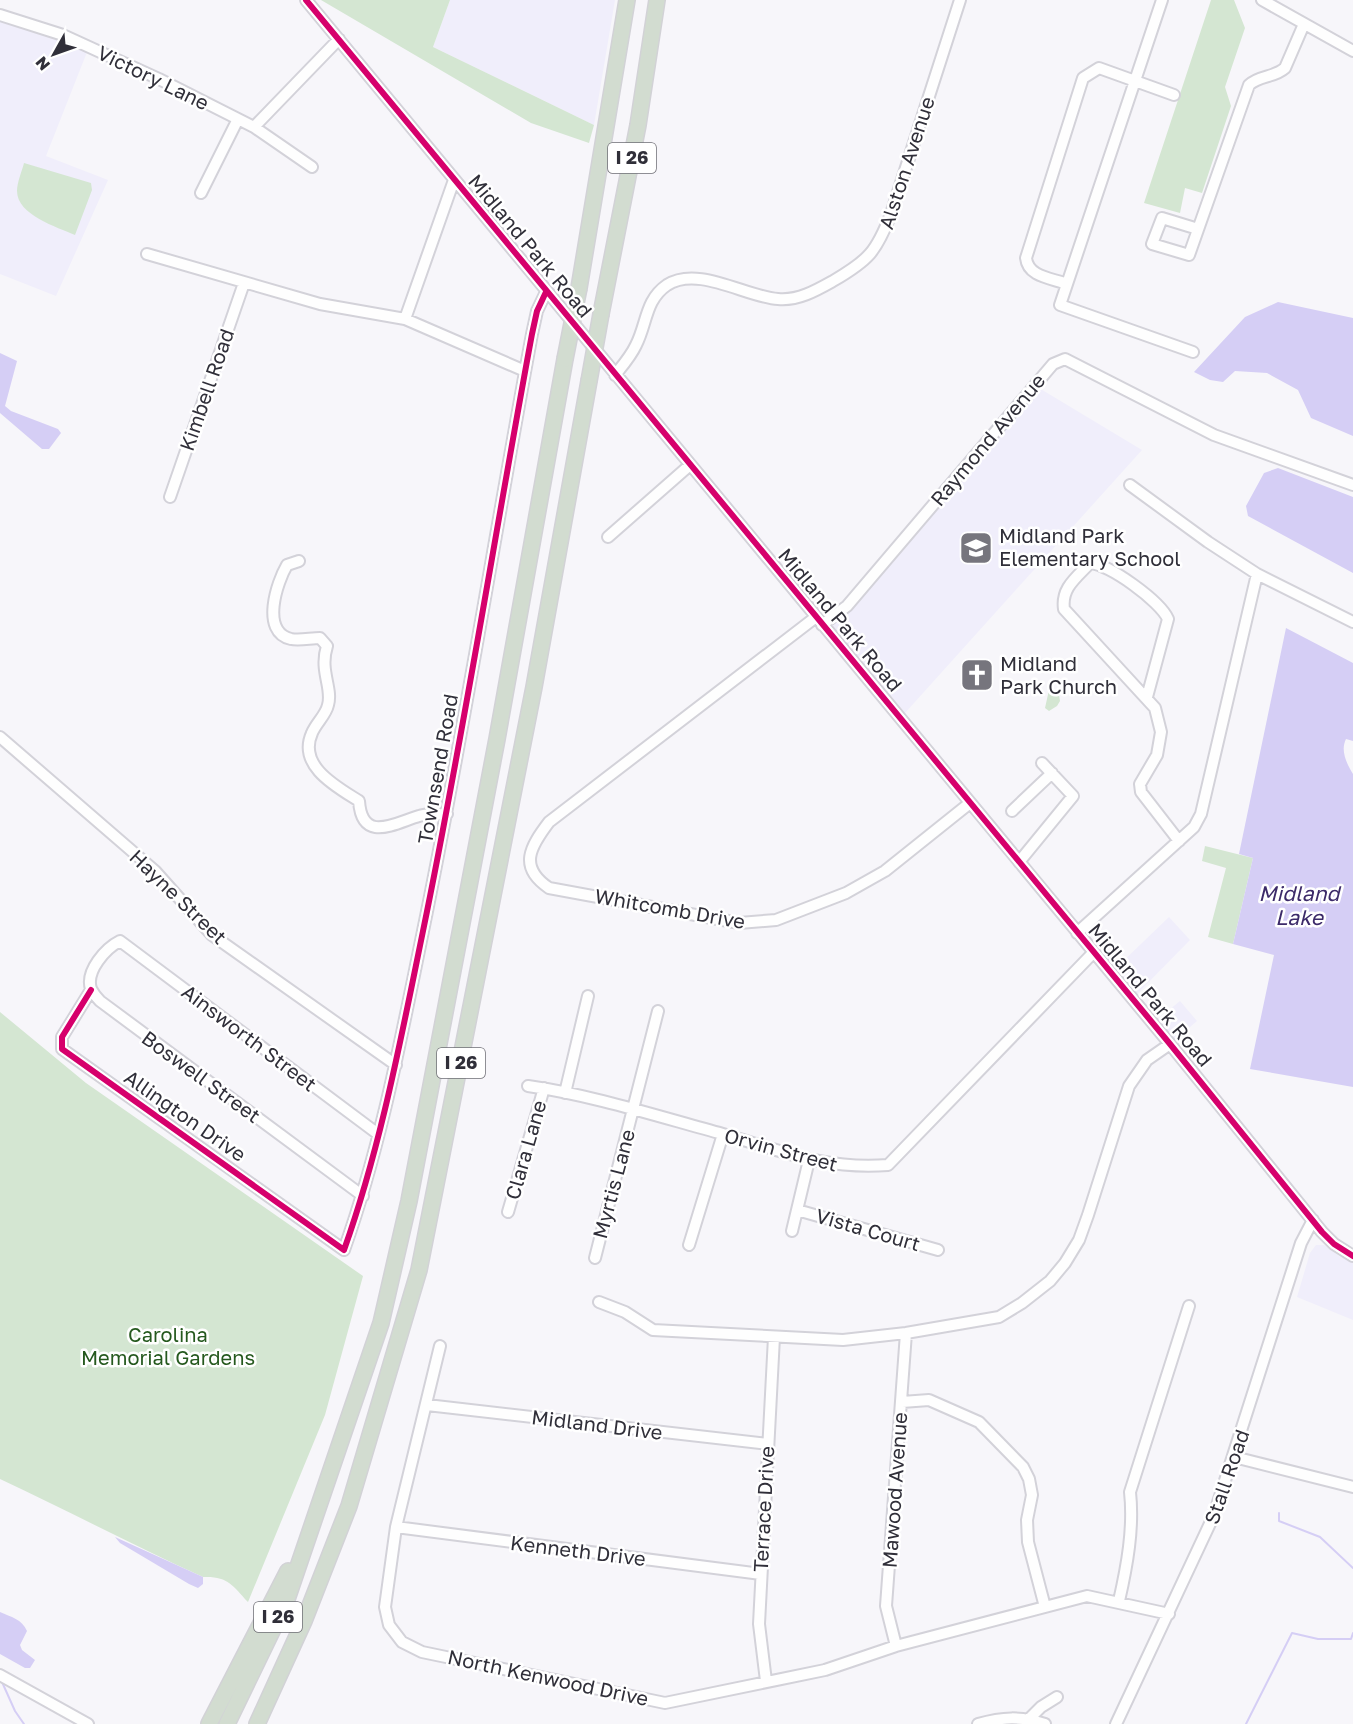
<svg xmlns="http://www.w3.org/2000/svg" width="1353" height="1724" viewBox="0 0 1353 1724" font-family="'Golos Text',sans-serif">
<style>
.built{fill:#f0eefb}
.green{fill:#d4e6d2}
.water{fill:#d5cef5}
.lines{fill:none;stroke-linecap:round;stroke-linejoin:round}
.stream{stroke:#d5cef5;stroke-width:2}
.minor-casing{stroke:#d3d2d9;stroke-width:14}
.highway-casing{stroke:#d2d2d6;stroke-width:18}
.minor{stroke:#fefefe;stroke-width:10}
.highway{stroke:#d2dcd0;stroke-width:15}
.highway-bridge-casing{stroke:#d2d2d6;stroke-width:18;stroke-linecap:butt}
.highway-bridge{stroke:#d2dcd0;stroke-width:15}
.cycleway-casing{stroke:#fff;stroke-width:10}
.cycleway{stroke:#d6006c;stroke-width:6}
.labels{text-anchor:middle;stroke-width:5;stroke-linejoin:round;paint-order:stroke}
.shield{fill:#fff;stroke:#6e6d74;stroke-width:1.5}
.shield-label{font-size:18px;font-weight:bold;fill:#302f39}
.street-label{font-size:20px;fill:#302f39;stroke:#fff}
.poi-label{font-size:20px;fill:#302f39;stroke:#fff;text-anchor:start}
.park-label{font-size:20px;fill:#25591e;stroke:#fff}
.water-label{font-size:21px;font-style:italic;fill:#3c2a69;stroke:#fff}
</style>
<rect width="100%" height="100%" fill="#f7f6fa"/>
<path class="built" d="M450,0H615L594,125L433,47Z
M0,15L89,47L46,156L108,180L56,296L0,274Z
M1034,385L1142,450L905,713L829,621Z
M1169,917L1190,940L1137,994L1116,968Z
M1180,1001L1197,1021L1175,1040L1158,1019Z
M1316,1245H1324L1339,1256L1353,1260V1320L1297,1297L1310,1253Z"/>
<path class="green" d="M321,0H450L433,47L594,125L589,143L531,123Z
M1211,0H1234L1245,28L1225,87L1231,106L1202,193L1185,188L1180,213L1144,203Z
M24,163L91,183L92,190L75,235C57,227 17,215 17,191C17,182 22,171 24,163Z
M1049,690L1059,695L1060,701L1057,706L1049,711L1045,708Z
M1205,846L1253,858L1233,944L1208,937L1226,868L1202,861Z
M0,1012L86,1083L363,1276L325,1415L248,1602C232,1585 228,1576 203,1577C135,1546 68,1511 0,1479Z"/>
<path class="water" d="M1278,302L1353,318V436L1311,418L1298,390L1267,373L1235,371L1223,382L1210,380L1194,372L1245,317Z
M0,353L17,361L5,406L11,411L58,429L61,433L49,449H42L0,413Z
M1278,468L1353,497V573L1248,516L1246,506L1264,473Z
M1286,628L1353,663V741L1346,739C1340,751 1347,764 1353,774V1087L1250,1069L1274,955L1233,944L1253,858L1239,854Z
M115,1537L203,1577V1584L198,1588L189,1584L120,1543Z
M0,1612C11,1617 22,1619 27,1631L20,1645L22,1650L35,1660L30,1668H25L0,1654Z"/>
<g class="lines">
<path class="stream" d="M1279,1513V1521L1320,1537L1353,1568
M2,1682L15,1711L24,1724
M1246,1724L1292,1633L1318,1639H1351L1353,1633"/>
<defs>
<path id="minor" d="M306,0L1170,1044L1322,1232L1334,1244L1353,1256
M1162,0L1060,305L1193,352
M1262,0L1353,51
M0,15L63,35L159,79L254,127L312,167
M254,127L339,39
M201,193L238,119
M1198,229L1162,218L1152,244L1189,255L1249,85C1259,75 1274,78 1285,68L1304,24
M147,254L320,304L405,319L525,371
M1067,284C1051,278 1028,277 1026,258L1083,78L1099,68L1174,95
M405,319L454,180
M615,375C623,365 631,356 636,345C647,324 645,300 667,285C698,265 746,297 778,299C798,301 817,290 833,281C869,260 876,252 891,214L960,0
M1130,485L1208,542L1257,574L1353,622
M170,497L244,283
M608,537L690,465
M299,561L287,565C277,582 260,632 291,639C299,641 311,638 320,638L327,646C319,671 333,688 328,705C326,715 316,723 312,733C297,766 337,787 359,801C362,844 395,823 419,816C427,813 438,815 447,814
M816,617L549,822C530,847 518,867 549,888L739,923L776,920L846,893L885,871L970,803
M822,625L847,606L1053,364L1065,359L1214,435L1353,485
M1147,697L1168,619C1160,601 1109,564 1090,563C1076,578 1061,588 1064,609L1155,708L1161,732L1157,755L1140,784L1141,792L1179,841
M0,737L155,871L212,935L396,1065
M1012,811L1052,773
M1019,862L1073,796L1042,763
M1077,933L1194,827L1201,814L1257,574
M91,990L62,1037V1049L344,1250C381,1146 401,1038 423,931C464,732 495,533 532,334L537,311L546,292
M528,1086C592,1095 660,1117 723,1134C782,1151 825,1170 888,1165L1093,953
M565,1093L588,996
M363,1196L100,1001C97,998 93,993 91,989C85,971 106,948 120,941L378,1134
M797,1210L938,1250
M508,1212L544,1088
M792,1231L809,1160
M689,1245L723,1134
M595,1258L658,1011
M599,1302L625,1312L653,1330L843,1340L906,1333L999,1317L1022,1303L1050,1281L1065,1263L1079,1240L1088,1215L1129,1086L1147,1060L1170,1044
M440,1346L396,1527L385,1607L389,1625L402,1642L422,1652L665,1703L825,1670L896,1646L1087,1596L1169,1614
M902,1402L929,1400L979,1422L1023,1467L1029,1479L1032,1495L1027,1520L1028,1542L1045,1607
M427,1405L768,1444
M1234,1457L1353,1487
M396,1527L761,1574
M1119,1601C1127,1566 1134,1528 1130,1492L1189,1306
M896,1646L886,1606L906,1333
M0,1675L88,1724
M766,1681L759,1624L774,1337
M1029,1719L1041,1707L1057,1697
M978,1724C1002,1717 1021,1716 1045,1724
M1116,1724L1214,1515L1301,1243L1313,1220"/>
<path id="highway" d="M579,288L627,0
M601,314L638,125L657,0
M209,1724L288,1571
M227,1724L286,1602L381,1323L409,1201L497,739L565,359
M257,1724L304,1621L349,1506L419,1270L534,687L589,381"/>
</defs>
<use href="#minor" class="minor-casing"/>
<use href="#highway" class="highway-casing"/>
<use href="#minor" class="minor"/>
<use href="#highway" class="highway"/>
<defs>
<path id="highway-bridge" d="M565,359L579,288
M589,381L601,314"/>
</defs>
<use href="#highway-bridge" class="highway-bridge-casing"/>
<use href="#highway-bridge" class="highway-bridge"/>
<defs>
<path id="cycleway" d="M306,0L1170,1044L1322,1232L1334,1244L1353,1256
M91,990L62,1037V1049L344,1250C381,1146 401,1038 423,931C464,732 495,533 532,334L537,311L546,292"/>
</defs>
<use href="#cycleway" class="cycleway-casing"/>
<use href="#cycleway" class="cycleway"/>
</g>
<defs>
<symbol id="school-square" viewBox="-11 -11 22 22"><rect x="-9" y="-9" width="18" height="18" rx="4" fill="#76757d" stroke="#fff"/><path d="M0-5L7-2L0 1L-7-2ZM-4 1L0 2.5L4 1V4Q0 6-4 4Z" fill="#fff"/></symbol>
<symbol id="church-square" viewBox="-11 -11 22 22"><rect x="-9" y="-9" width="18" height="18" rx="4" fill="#76757d" stroke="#fff"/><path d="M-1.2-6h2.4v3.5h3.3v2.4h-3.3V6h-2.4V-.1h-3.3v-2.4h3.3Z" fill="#fff"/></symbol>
</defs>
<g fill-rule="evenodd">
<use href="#school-square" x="957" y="529" width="38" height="38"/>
<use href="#church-square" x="958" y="656" width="38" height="38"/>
</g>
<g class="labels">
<g class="shield">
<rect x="608" y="143" width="48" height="30" rx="4.5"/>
<rect x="437" y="1048" width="48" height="30" rx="4.5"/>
<rect x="254" y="1602" width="48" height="30" rx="4.5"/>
</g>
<g class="shield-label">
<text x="632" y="164">I 26</text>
<text x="461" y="1069">I 26</text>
<text x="278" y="1623">I 26</text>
</g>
<g class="street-label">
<text transform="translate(153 78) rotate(26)" y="7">Victory Lane</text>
<text transform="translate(907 163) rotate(-72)" y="7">Alston Avenue</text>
<text transform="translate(530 246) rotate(50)" y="7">Midland Park Road</text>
<text transform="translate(207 390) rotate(-71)" y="7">Kimbell Road</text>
<text transform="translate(988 440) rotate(-50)" y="7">Raymond Avenue</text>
<text transform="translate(840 620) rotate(50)" y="7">Midland Park Road</text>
<text transform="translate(438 769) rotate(-80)" y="7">Townsend Road</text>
<text transform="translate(178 897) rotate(44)" y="7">Hayne Street</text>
<text transform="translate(670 909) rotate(10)" y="7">Whitcomb Drive</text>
<text transform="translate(1150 995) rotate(50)" y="7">Midland Park Road</text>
<text transform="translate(249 1038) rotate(37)" y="7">Ainsworth Street</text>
<text transform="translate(201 1077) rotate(36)" y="7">Boswell Street</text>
<text transform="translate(185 1116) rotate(35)" y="7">Allington Drive</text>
<text transform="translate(526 1150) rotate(-74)" y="7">Clara Lane</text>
<text transform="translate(781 1150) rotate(15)" y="7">Orvin Street</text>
<text transform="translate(614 1184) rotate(-75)" y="7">Myrtis Lane</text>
<text transform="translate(868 1230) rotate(16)" y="7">Vista Court</text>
<text transform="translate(597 1425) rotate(7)" y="7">Midland Drive</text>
<text transform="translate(1227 1477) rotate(-71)" y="7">Stall Road</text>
<text transform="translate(895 1490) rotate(-86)" y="7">Mawood Avenue</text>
<text transform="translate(764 1509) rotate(-87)" y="7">Terrace Drive</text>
<text transform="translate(578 1551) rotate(7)" y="7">Kenneth Drive</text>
<text transform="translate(548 1678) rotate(12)" y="7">North Kenwood Drive</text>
</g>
<g class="poi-label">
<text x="999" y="543">Midland Park<tspan x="999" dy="23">Elementary School</tspan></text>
<text x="1000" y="671">Midland<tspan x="1000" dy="23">Park Church</tspan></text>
</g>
<g class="park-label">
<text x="168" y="1342">Carolina<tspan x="168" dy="23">Memorial Gardens</tspan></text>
</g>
<g class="water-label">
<text x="1299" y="901">Midland<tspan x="1299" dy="24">Lake</tspan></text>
</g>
</g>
<g transform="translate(54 54) rotate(230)" stroke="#ffffff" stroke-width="4.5" paint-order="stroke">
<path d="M0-4.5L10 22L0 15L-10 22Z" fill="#302f39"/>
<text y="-9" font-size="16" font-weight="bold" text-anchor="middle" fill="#302f39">N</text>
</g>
</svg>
